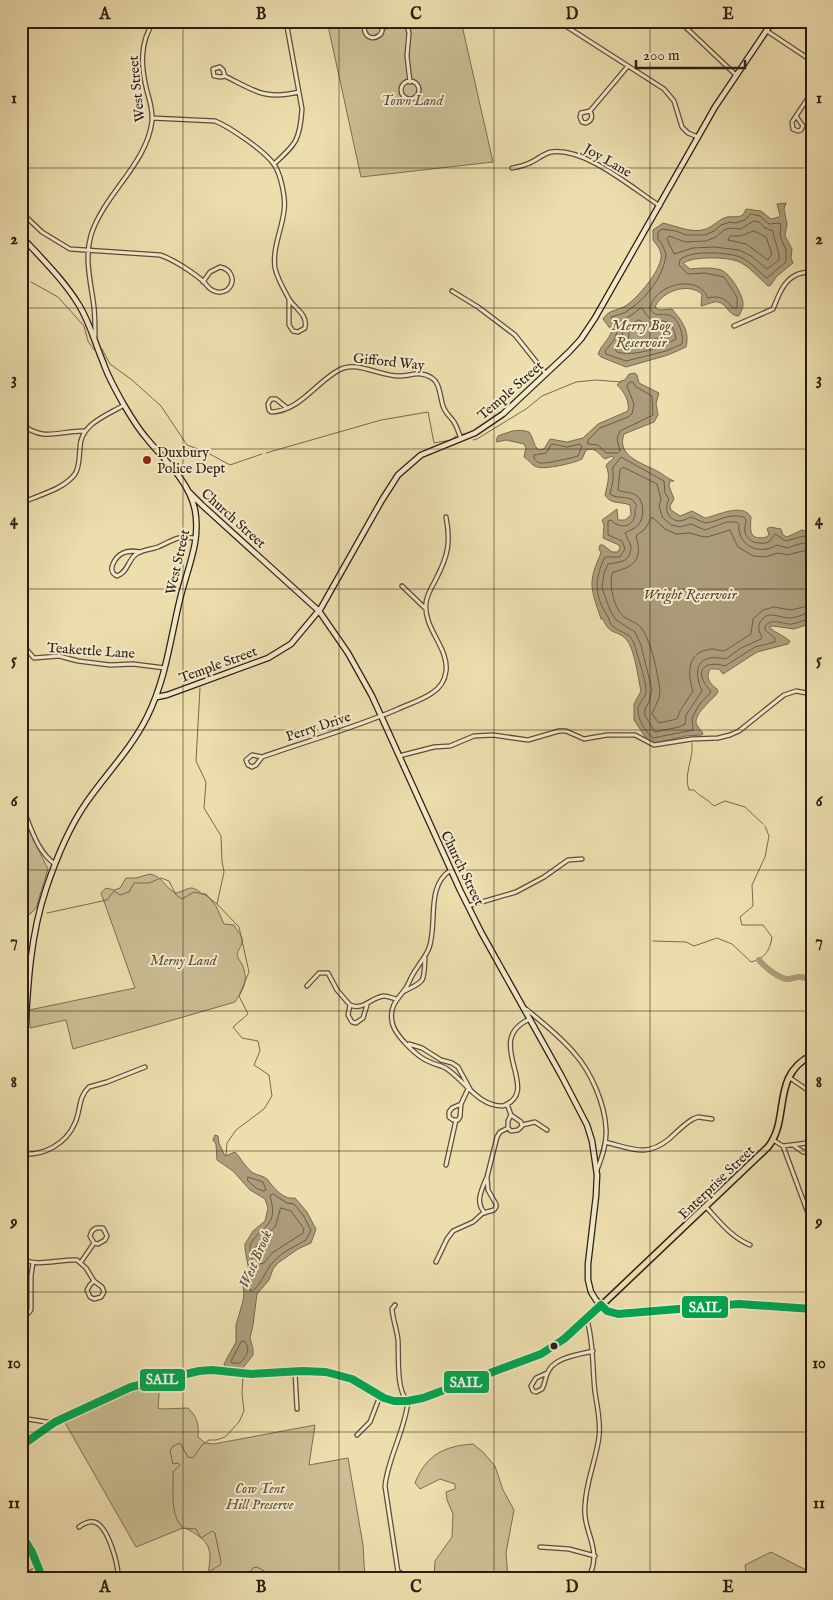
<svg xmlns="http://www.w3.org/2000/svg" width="833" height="1600" viewBox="0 0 833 1600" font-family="'IM FELL English',serif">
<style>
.green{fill:#ccbd94;stroke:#7c6d54}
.water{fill:#ab9c7a;stroke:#786951}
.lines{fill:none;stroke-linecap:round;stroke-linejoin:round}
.shore{stroke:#6b5c47;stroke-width:1}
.stream{stroke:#786951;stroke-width:1}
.river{stroke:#ab9c7a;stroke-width:6}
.minor-casing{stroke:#5c4d3a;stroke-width:5.5}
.secondary-casing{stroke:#2b1d14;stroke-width:7}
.primary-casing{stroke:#2b1d14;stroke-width:8}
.minor{stroke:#f3eaca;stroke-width:3}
.secondary{stroke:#f3eaca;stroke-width:4.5}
.primary{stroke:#eddeae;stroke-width:5}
.bus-1-casing{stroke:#f3eaca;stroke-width:11}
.bus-1{stroke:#00a651;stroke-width:8}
.grid{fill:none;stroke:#2b1d14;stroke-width:1;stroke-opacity:0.55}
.poi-dot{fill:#8f2418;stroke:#f3eaca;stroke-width:2}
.bus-dot{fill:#2b1d14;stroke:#f3eaca;stroke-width:2}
.labels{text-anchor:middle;stroke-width:4;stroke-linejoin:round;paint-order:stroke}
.street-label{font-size:14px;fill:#2b1d14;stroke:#f3eaca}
.park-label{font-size:14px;font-style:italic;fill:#5b4d3a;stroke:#f3eaca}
.poi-label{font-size:14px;fill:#2b1d14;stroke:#f3eaca;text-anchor:start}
.water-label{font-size:15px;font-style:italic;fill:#584938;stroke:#f3eaca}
.line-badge{stroke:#f3eaca;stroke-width:2}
.badge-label{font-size:14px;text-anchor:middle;font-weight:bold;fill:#fff}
.neatline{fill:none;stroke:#2b1d14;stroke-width:2}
.grid-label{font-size:16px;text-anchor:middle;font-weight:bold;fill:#2b1d14}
</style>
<rect width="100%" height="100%" fill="#eddeae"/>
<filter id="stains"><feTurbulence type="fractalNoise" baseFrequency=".004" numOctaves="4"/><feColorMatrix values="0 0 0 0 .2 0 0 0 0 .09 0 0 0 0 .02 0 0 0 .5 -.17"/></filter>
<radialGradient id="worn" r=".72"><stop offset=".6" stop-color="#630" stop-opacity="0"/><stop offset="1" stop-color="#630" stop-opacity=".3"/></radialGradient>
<path class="green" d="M327,21H461L493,162L361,177Z
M21,811L33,839L48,869L36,908L21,923Z
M150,874C164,877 164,888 176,893C189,890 190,883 202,894H206L216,906L224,924L234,925C236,930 244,936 242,943C241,948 236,951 238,958C239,960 241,962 242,964C249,980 244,989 235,1002L73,1049L66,1020L30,1028L29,1010L135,988L101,893L106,888L114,890L120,888L126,878H136Z
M160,1382L158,1408L162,1409L188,1408C197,1417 199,1423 198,1437L205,1443L214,1444L315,1425L309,1465L348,1458L363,1545L365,1579H207C210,1561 215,1546 197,1535C191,1531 189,1529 183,1528L136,1547L64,1421L129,1392Z
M473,1444L483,1452L495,1466L503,1490L514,1510L506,1553L508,1579H488L487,1577L476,1575L475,1579H434L435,1561L452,1537L453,1514L447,1500L446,1492L455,1489V1484L440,1479L420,1489L415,1483C426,1455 444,1446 473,1444Z
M771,1552L812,1573V1579H747L745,1565Z"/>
<path class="water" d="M786,203L784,209L787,224L785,236L792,249L791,258L793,263L776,277L771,285L768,286C760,279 747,264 737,261C725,257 694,256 683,263L690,269C700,268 711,267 721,270C730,273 744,296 743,305C743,309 740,313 739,316C728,316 728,304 718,302C713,301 707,305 701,306L702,294C688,282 662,291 655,307L659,310L672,309C682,321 690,331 686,347L668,355L626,367L601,357L598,354C601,345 609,340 612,331L603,319C609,309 618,311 627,305C638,297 663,269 661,254C660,248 656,244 653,240V230L663,223C677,226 692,234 706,229C714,226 719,219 727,217C733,216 737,218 743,215L746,209L761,211L771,219L779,217L780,215L777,204Z
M635,373L637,375L639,383L659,393L656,403L658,415L654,422L624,434C616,456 642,463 657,471C663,474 668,479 674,481H670L669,486L674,499L670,506L671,510L680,516L692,511L705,518C717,516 742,502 751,517C750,531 749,541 767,537L769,534L767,529L770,527L781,529L783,535L787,537L802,530L812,533V623L794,629L773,626L769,627C775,633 783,635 790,641L788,644L757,652L723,674L719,669H710C705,677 710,684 717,689L718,692C713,700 695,712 696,723C697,726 701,731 703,733L702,735L686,736L655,743L648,741L634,720V704L641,691C638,678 635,649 626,639C616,629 610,636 603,619H601C591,588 587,584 601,553L599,549L600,545H603L612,552H618L620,548L619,545L603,538L604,525L602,520L617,509L618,520H625L631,515L630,505C620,501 611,505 605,495C607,485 611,476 606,466L608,463L614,458L612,456L605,459C598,454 597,447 586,450L582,459C575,463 544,470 537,467C532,466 529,460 524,457L526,448L524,444L506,440L497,442L496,441L498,436C509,432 517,428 529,432C534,438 533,446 539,450L544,449L550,439L567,442L583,438L598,424L628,411C630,402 624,391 617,385L621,381L625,380L629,374Z
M215,1135L218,1136L219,1143L225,1156L235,1152C241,1158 245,1167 253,1173C257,1175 264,1176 267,1179C274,1188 283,1200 295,1198L307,1212L316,1229L311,1243L298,1249L278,1263L273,1269L269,1280L257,1294L253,1325L250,1338L253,1349V1355L242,1369L225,1367L224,1364L236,1342V1325L243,1301L244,1292L242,1281L249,1271L245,1249V1244L253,1231L265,1221L268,1208L265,1199L250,1190L233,1171L217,1160L216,1144L213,1140Z"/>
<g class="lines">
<path class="shore" d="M751,214L760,216L769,224L779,223L781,224L780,236L786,250V262L767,278C758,272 751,261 740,257C727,252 689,250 680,260L679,265L688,274L705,273L724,277L737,297V308H733C726,299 720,295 708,298C698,273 655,284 650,308C655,319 663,312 671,316C679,319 684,336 682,344L666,351L626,361L606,354L605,351L614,340L617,332L611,317C616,315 624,314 629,310C647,297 664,276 666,254L662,244L658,239V232L662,229L676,231L686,235H705L714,231L721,225L730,222L736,223L745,220Z
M754,221L759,222L765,228L773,231C774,242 780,250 779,260L767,269L751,256L739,250L714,247L693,248L674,254L667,239L669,236L685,242L706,241L716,237L724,230L730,228L740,229Z
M754,231L766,237L772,254L768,260L746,244L728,240L730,236H740Z
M641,308L643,309C653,333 671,307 676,339C661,348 634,357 617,352L615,349C623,339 624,332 621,321L633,314Z
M639,320L652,327L664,329L666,335L637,345H629L628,343L630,325Z
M630,382H633L636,387L652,396L653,415L620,431L617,439L620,451L618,453H606L598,445L588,444V440L600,428L628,417L632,414L634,404L627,386Z
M552,444L567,447L580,444L582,446L578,456C572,458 545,464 540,463C537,462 536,461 534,458V455L546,453Z
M812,538L803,536L786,541L775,534L769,542C761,545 747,543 745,532C744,528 746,523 746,520L744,517C725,513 722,521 705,523L691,517C688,518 683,521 679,521C667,520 664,508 669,499L665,493L664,481L621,457L613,467V481L610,494C617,500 630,494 635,503C638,508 635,507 635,511C636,526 621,531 611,520L608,521V535L622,541L625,549L620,557H605C594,579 594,596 608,617C610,621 610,625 614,627C626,636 631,631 636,650C639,661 646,680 646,691C646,698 639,702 638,708C637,718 645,732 653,738L693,730L692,718L699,705L711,692C709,688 706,686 704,682C695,664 713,662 725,666L755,647L775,642V638L765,630V626C773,617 783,625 792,624C799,623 805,619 812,618
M812,544L803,543L787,548L777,545C760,556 737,546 739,524L737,522H727L705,530L691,524L680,527L671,525L663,518L661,513L659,506L661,499L657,484L623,467L620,470L618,490C623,493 631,491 637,496C644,501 645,518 638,525C635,529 629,530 625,533L631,546C631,562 621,562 608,564L604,573L602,588L610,610L616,620L635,632L641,645L652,690L649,702L645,709V716L655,732L679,727L685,724L686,715L702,691C692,668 698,653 726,659L741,648L761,639L762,637C759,632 757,626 761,621C768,609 781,619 792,618C799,617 805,613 812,612
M812,552L803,551L787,555L778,553L765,557L753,556L738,547L730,530L707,537L700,536L690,533L676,534L665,529L652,517L645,529L636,536C643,559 635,567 613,572C608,583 614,608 623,616C630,622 638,621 644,632C653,649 657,671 660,690L659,698L652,714L659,723L677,719L680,711L693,691C687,673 687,651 712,649C716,649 720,651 724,651C727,650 746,637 751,634L753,619L763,610L774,607L791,610L812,605
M248,1177L263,1182L266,1190L263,1191L256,1188L248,1181Z
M273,1194L287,1203L294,1204L303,1215L311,1230L306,1240C296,1246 283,1251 274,1261C265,1270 262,1285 251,1292L248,1283C260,1262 250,1265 250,1245C263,1223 279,1227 270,1196Z
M281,1208L291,1211L304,1229L303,1233L272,1253L264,1263L261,1264L256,1247L261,1239L275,1227Z
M244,1341C252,1350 246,1356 240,1363H232L231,1361L241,1342Z"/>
<path class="stream" d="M21,273L27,278
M31,282L58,297L84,326L88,341L94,350
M102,349L110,364L132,380L161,406L187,445L206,452L230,465L262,454
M463,434H466
M473,440L477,439L526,409L542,396L576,382L596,380L621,382
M266,453L381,420L428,412L434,443L451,440L456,436
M200,688L196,761L206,782L204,808L221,836L222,861L224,872L217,904
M692,743C694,758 683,775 689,790H694C700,797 708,799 714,806L725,801L745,807L763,824
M47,913L107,900L114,891L120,895L129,892L134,883H149L161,878L169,881L176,895L182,899L194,892L204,894L217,904L239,927L249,972L239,996L248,1014L233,1027L242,1038L258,1041L260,1051L254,1065L269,1075L272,1096L264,1109L236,1130L227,1143L226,1155
M21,922L31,913
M653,941L686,942L694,946L717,938L732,944L751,962C764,959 770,951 772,937L763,925H742L740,917L753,906L752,885L765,857L769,836L765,826
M210,1579V1571L220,1565L221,1562L215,1533L212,1531L201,1538L196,1529L183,1528C169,1514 174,1489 173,1472L180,1465L178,1463L173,1464L170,1451L173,1446L180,1443L188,1457L193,1458L202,1445L209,1440H216L225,1437L239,1422L244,1411L242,1393L243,1377
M248,1579L249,1574L253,1568L257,1567L271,1575L272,1579"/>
<path class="river" d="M759,960C765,967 780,980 789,979C796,978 798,975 805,978L812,974"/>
<defs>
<path id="minor" d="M370,21C366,24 363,27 365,32C370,45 392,33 377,21
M406,21L409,33L407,56L410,82
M550,21C553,25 557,25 561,23L664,89L674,101L682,127L688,133L698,137
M679,21L736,75
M382,28L404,21
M767,31L812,61
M225,76L221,77L214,76L213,69L220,67L223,70L225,76C255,91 264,100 299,92
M401 90a9 9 0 1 1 18 0a9 9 0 1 1-18 0Z
M590,111L581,113L580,117L582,122L586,123C592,121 593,116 590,111L628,66
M796,116L803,126L801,130L798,131L793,129L792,122L812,92
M152,118L215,121C230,127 263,150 273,163C281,173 286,199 284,211C282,229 272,249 275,268C277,278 284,290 289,299C295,309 308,314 305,328L298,332L293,331L289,325V299
M274,164C296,144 300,140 302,109L286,21
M512,168C517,167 523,166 527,164C536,161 542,154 551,152C585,147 632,188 660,206
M21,212L42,232L70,249L160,255C173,259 194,273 204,282C207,285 208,288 212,290C217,293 222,293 227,290C237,281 231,269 220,267L210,272L203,282
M452,291L478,307L515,335L546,374
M734,326L773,309C778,297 783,281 796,275C801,272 806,273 812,271
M95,337C95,327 95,317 94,307C91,283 84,259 91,235C104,194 147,164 152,121C153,111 150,101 147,91C141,67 139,43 154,21
M287,408L276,399H271L268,404L269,410L271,412C300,411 315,383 339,370C357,360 379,376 399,376C410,376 421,370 432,378C440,383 440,397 443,406C445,413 450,416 454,422C457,427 459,433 461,439
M21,424C44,442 58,431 84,431
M21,503C38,495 63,490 75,474C80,466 79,456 80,448C80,424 106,416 124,405
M141,552C135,551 129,550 123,553C115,557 106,571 117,576C127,573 128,561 135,555C142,549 150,550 158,547C176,539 175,536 196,538
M402,586L426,609
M21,643L34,658L59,656L78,661L110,665L133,664L165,668
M252,755L262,757L256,765L252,767L248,765L246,760Z
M399,756L434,747L450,746L474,736L493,735L528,740L559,731H566L584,739L607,735H635L654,745L692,739L718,738L730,735L739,731L784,695L796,691L812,694
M262,757C307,741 354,728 398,709C409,704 422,700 432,693C440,688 445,680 446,671C449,648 423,628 426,603C427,594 432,587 436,579C448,556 451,542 446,517
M21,804C30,824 36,851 55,864
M451,870C425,886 438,924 429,948C426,956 421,961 417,968C412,974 410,981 406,988C398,999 389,1006 392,1021C393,1034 418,1058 430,1062C435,1065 442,1065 447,1069C466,1082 478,1106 503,1106C544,1091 481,1040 530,1019
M468,906L516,892L544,877L568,860L582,859
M307,986L319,973H328L337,990L350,1005
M403,992C425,980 424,984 425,957
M350,1005C364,1011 371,997 384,996C388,996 392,998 396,999
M350,1005L348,1015L352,1022L356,1023L363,1018L367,1005
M526,1009C543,1023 561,1037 575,1054C591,1072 605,1104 606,1129C607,1143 602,1157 597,1170
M409,1044L422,1048L441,1060L452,1063L458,1067L470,1089
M790,1078L812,1093
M461,1104L460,1117L458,1120H453L449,1117V1112L452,1108Z
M461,1104L468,1089
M507,1104L511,1115L508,1121V1128L511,1131L518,1130L522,1126L521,1122L511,1115
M522,1125L535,1122L547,1130
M773,1140L783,1146L812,1224
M605,1142C631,1148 646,1158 669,1139C677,1132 684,1124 693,1119L698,1117L712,1119
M793,1145L803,1152H807L812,1148
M783,1146L807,1143L812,1147
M21,1154C44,1156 66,1144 75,1123C81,1110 78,1097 89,1087L107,1082L145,1067
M446,1165L456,1120
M706,1207C720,1222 731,1237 750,1245
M485,1213C475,1203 481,1191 486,1179
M21,1258C36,1268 59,1259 77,1260L86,1268L94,1281L102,1287L104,1292L101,1297L94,1299L90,1297L87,1290L90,1285L94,1281
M81,1262L94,1243L90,1236L92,1231L96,1228H103L107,1236L105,1240L98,1244L94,1243
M436,1262L447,1239L453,1231L473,1222L483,1213L494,1210L496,1207V1204L488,1190L487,1177L497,1137L500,1132L508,1128
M395,1305L392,1309C393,1320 397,1330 398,1340C399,1355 396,1390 407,1400
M587,1320C594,1344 592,1367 595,1392C597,1407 601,1421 599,1437C596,1460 586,1482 585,1505C582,1533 604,1548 588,1579
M21,1321L31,1310V1276L33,1263
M295,1372L297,1409
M547,1373L536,1378L531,1386L533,1391L536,1392L542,1389C545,1384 545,1379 547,1374C553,1357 578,1355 593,1351
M21,1418L53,1423
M357,1435L370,1422L380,1396
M79,1527C83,1524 88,1521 94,1522C108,1525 119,1566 118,1579
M540,1547L569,1549L595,1556
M399,1572L411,1579
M21,1579L39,1567
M165,1579L166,1575
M399,1579L385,1486C388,1457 405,1431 408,1401"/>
<path id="secondary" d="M21,236C41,258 63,279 79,305C90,323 95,343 103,362C108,377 116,391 124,405C131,417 139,430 148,440C166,462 189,481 195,510C201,542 187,569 180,599C170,640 166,679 147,717C131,749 106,774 86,803C68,829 56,859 46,889C24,955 28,1022 21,1091
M188,491L202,505L319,611L348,653L372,696L460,890L481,932L561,1075L587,1125L592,1141L597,1175L596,1196L588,1264V1280L591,1292L596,1300L605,1309L616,1314L739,1304L812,1309
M157,697L167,695L268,658L291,644L321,608L382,500L398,475L421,455L475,433L503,414L569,352L581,339L595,318L715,107L773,21
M21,1534L32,1552L43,1579"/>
<path id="primary" d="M21,1446L55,1422L131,1387L160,1379L199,1371L212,1370L251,1374L302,1371L326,1372L352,1379L384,1398L394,1401H408L437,1393L536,1356L564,1339L584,1322L768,1147C791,1118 770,1076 812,1055"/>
</defs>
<use href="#minor" class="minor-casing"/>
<use href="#secondary" class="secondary-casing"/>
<use href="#primary" class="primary-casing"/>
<use href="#minor" class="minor"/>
<use href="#secondary" class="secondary"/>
<use href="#primary" class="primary"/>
<defs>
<path id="bus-1" d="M601,1305L607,1311L618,1314L739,1304L812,1309
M21,1446L55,1422L131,1387L199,1371L212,1370L251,1374L302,1371L326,1372L352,1379L384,1398L394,1401H408L423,1398L541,1354L564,1339L601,1305
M21,1534L32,1552L43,1579"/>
</defs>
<use href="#bus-1" class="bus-1-casing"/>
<use href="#bus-1" class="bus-1"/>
</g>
<path class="grid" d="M183,21V1579M339,21V1579M494,21V1579M650,21V1579M21,168H812M21,308H812M21,449H812M21,589H812M21,730H812M21,870H812M21,1011H812M21,1151H812M21,1292H812M21,1432H812"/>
<circle class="poi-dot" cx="147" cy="460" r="5"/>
<circle class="bus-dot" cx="554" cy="1346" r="4.5"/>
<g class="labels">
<g class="street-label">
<text transform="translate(136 89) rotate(-96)" y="5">West Street</text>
<text transform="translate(608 160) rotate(30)" y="5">Joy Lane</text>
<text transform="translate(389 361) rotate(6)" y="5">Gifford Way</text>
<text transform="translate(510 390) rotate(-41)" y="5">Temple Street</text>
<text transform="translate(234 518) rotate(42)" y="5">Church Street</text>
<text transform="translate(177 562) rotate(-77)" y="5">West Street</text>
<text transform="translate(91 650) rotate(4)" y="5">Teakettle Lane</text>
<text transform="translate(218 664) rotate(-20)" y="5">Temple Street</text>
<text transform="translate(318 726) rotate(-18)" y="5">Perry Drive</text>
<text transform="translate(463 868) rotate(64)" y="5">Church Street</text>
<text transform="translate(716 1182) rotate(-44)" y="5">Enterprise Street</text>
</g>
<g class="park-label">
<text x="412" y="105">Town Land</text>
<text x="183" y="965">Merny Land</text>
<text x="260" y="1493">Cow Tent<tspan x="260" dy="16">Hill Preserve</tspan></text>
</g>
<g class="poi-label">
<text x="157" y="457">Duxbury<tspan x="157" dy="16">Police Dept</tspan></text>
</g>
<g class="water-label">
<text x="641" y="330">Merry Bog<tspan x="641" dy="17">Reservoir</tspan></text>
<text x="690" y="599">Wright Reservoir</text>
<text transform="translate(255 1259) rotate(-67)" y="5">West Brook</text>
</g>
</g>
<g class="line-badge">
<rect x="681" y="1295" width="48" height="24" rx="5" fill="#00a651"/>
<rect x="139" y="1368" width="47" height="24" rx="5" fill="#00a651"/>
<rect x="443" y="1370" width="47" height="24" rx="5" fill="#00a651"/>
</g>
<g class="badge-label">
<text x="705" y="1312">SAIL</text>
<text x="162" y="1384">SAIL</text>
<text x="466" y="1387">SAIL</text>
</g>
<rect width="833" height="1600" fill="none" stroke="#eddeae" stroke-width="55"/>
<path d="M636 60v8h109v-8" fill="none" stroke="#2b1d14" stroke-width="2.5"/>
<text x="643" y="60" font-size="15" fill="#2b1d14" stroke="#f3eaca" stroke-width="4" paint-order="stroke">200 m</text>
<rect x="28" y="28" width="778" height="1544" class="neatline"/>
<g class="grid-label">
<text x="105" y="19">A</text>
<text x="261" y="19">B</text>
<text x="416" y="19">C</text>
<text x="572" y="19">D</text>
<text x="728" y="19">E</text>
<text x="14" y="103">1</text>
<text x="819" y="103">1</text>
<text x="14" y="244">2</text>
<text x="819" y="244">2</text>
<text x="14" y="384">3</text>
<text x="819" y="384">3</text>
<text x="14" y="525">4</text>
<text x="819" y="525">4</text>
<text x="14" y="665">5</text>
<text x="819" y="665">5</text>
<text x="14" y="806">6</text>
<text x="819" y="806">6</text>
<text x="14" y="946">7</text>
<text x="819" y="946">7</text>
<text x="14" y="1087">8</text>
<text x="819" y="1087">8</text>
<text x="14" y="1227">9</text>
<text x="819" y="1227">9</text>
<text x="14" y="1368">10</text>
<text x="819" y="1368">10</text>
<text x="14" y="1508">11</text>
<text x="819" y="1508">11</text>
<text x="105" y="1592">A</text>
<text x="261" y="1592">B</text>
<text x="416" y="1592">C</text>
<text x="572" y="1592">D</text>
<text x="728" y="1592">E</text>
</g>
<rect width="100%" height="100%" filter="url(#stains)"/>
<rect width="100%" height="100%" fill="url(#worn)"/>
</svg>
